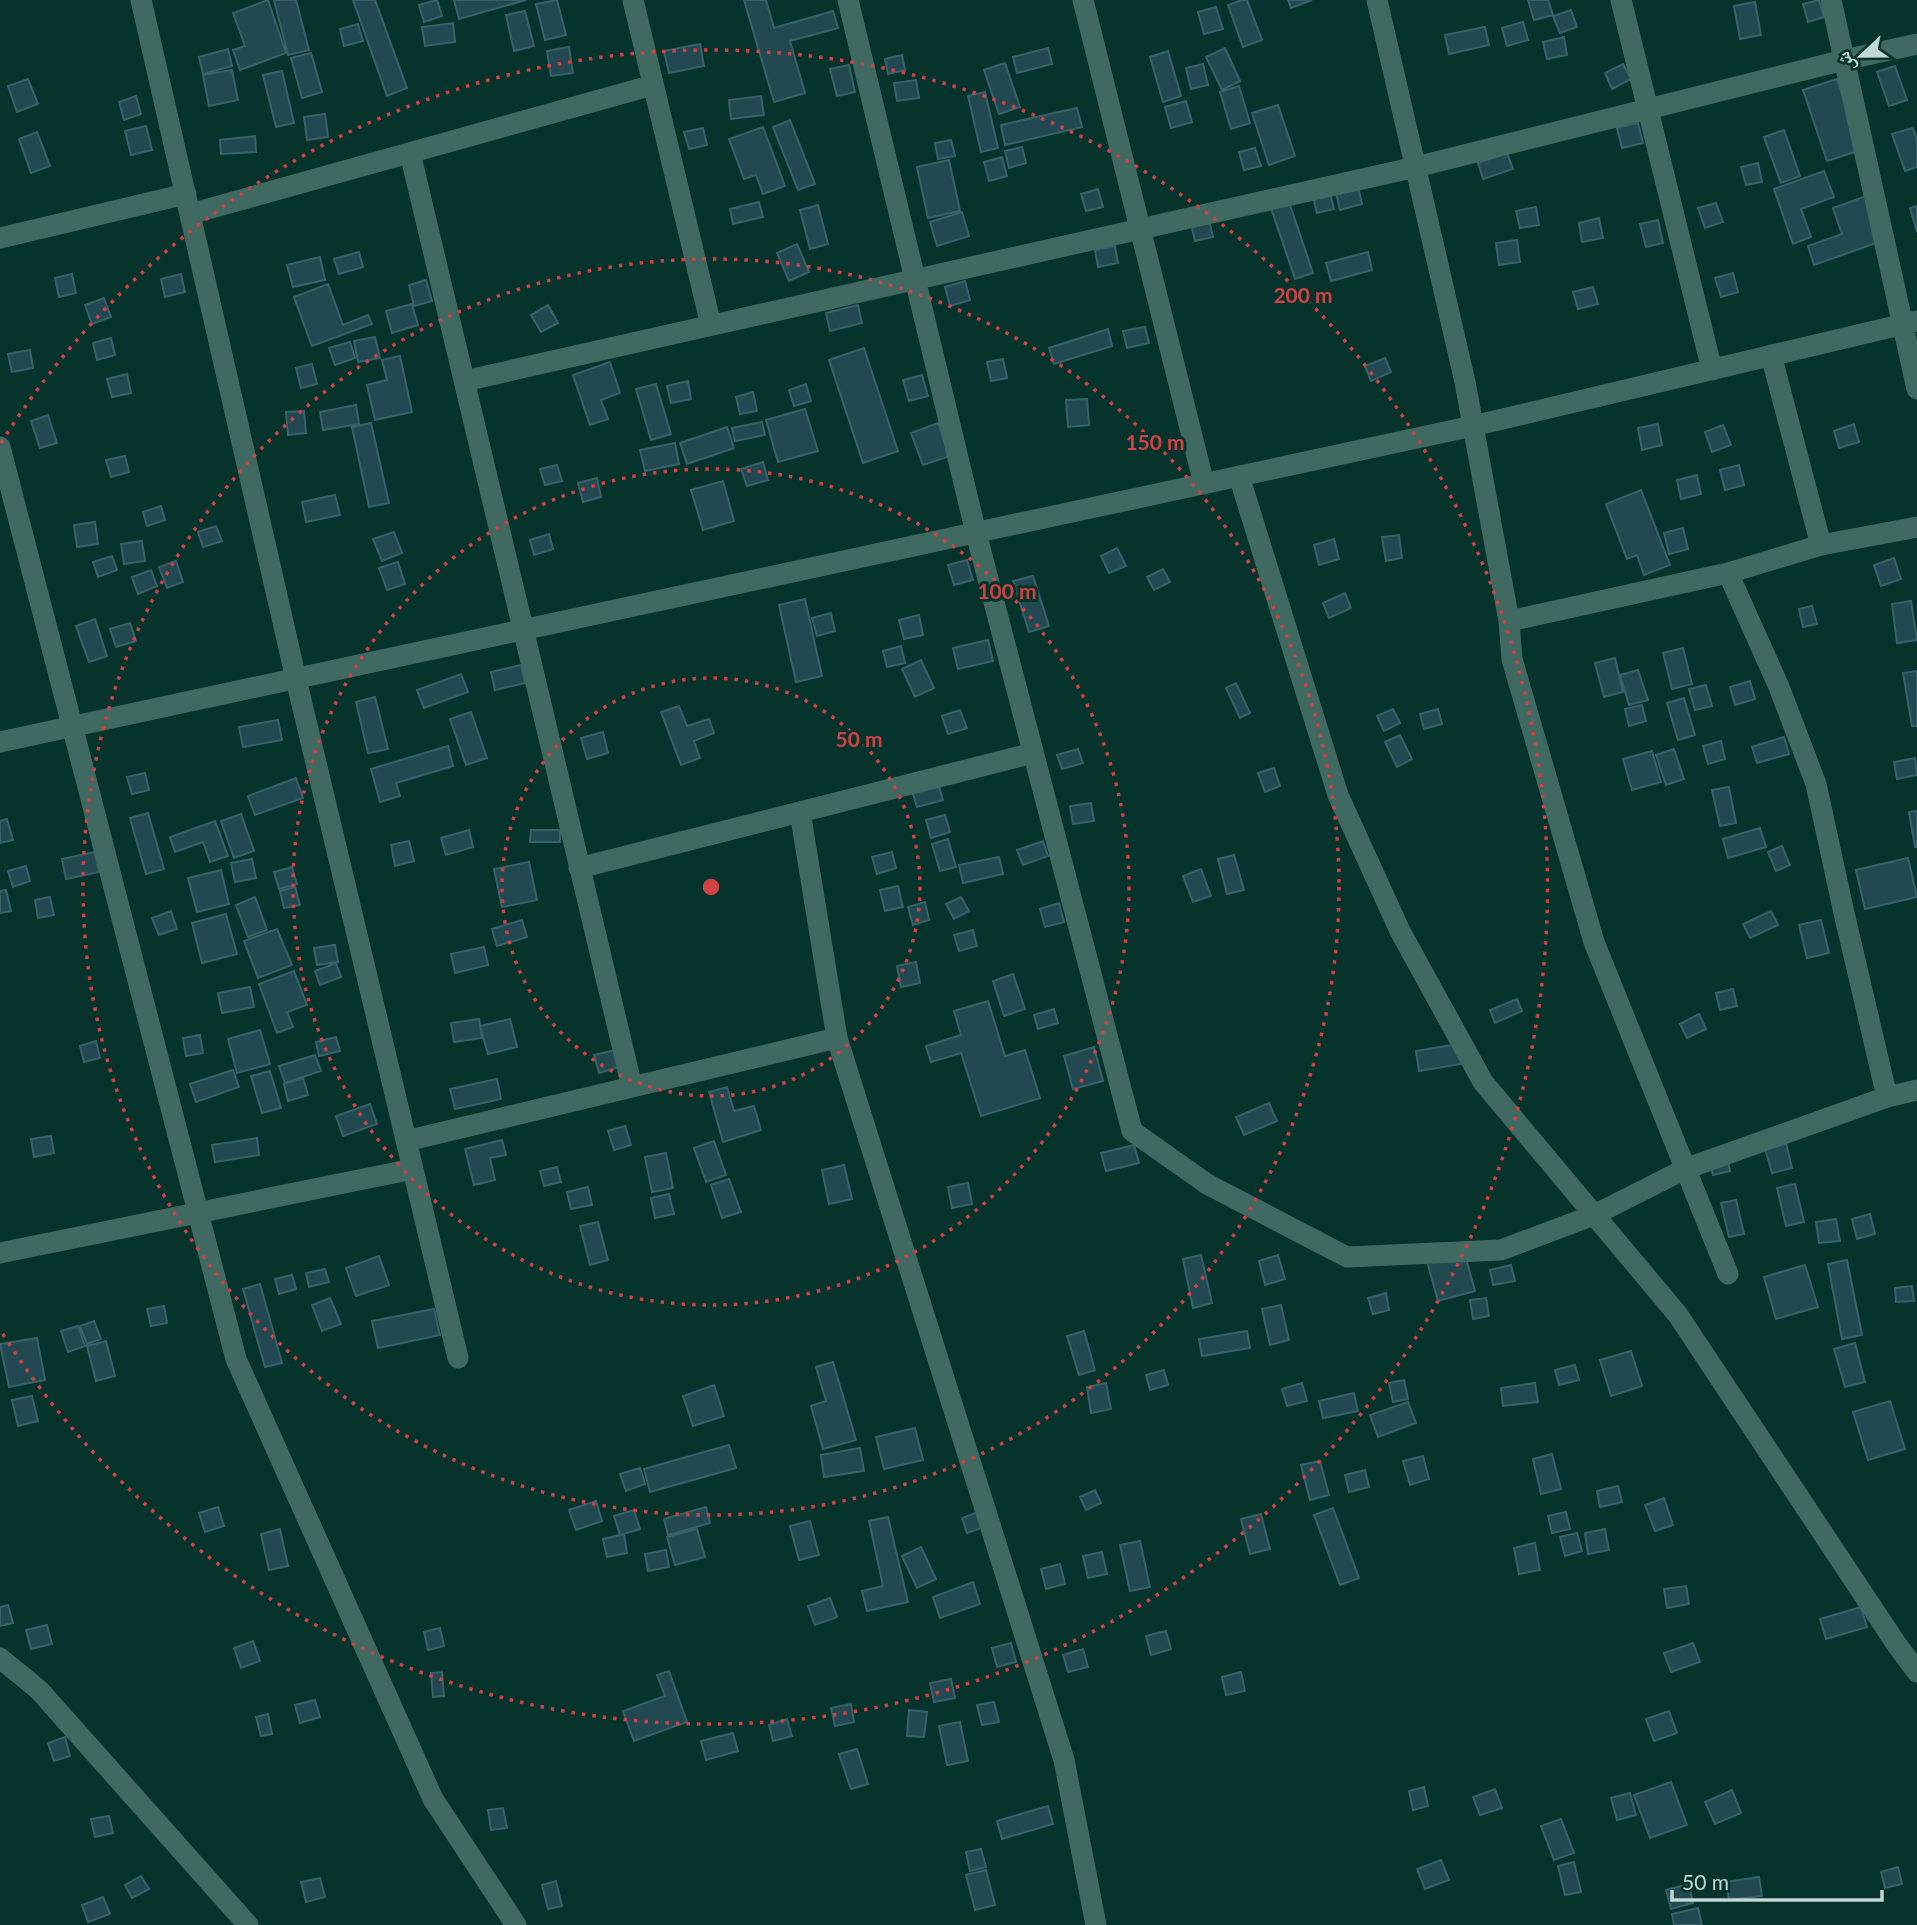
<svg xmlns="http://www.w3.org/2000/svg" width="1917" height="1925" viewBox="0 0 1917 1925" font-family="Lato,'Noto Naskh Arabic',sans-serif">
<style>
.building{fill:#224952;stroke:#39616a;stroke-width:2}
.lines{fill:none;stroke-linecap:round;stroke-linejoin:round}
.minor{stroke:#406962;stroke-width:21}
.ring{fill:none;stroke:#d34242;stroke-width:3.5;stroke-dasharray:3.5 7}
.centre{fill:#d34242;stroke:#07332d;stroke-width:3.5}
.ring-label{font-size:21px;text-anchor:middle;font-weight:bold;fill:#d34242;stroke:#07332d;stroke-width:6;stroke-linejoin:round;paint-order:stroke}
</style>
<rect width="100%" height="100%" fill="#07332d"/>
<path class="building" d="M268,0L286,53L240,70L233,50L245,46L233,13Z
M274,0H296L309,50L288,55Z
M353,0H375L407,88L387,96Z
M437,0L442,16L424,22L419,5Z
M454,0H526L459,19Z
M557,0L566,35L545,40L536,4Z
M744,0H766L774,28L833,11L838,28L790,41L805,93L774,102Z
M1242,0H1247L1262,40L1243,47L1228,5Z
M1288,0H1312L1291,8Z
M1528,0H1548L1553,15L1534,20Z
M1819,0L1824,17L1808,22L1803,4Z
M1755,2L1761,35L1740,39L1734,6Z
M1216,7L1223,29L1204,34L1198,12Z
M1571,10L1577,27L1560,33L1553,16Z
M525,11L534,46L514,51L506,15Z
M1523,22L1528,40L1507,46L1502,28Z
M453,23L455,42L425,46L422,27Z
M358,24L363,41L344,46L340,29Z
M1485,27L1489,45L1449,54L1445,35Z
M1564,37L1567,55L1547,59L1543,42Z
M700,44L704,66L669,73L664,51Z
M569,47L573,73L551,76L547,51Z
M1048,48L1052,64L1017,73L1013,57Z
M1225,48L1240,81L1222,90L1206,57Z
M228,49L232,66L203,74L199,57Z
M1168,51L1181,96L1163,102L1150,57Z
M311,53L322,92L302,98L291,58Z
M902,55L905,70L888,74L885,59Z
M1005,63L1020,107L999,114L984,70Z
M1203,64L1208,85L1191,89L1186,68Z
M1623,64L1631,79L1612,89L1605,73Z
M849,65L855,92L837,96L830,69Z
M1895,66L1907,100L1889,106L1877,72Z
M232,70L238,100L209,106L203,75Z
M282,71L294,123L276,127L263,75Z
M28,79L38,104L17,112L8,86Z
M1837,79L1861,150L1827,161L1803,90Z
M916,80L919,98L897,101L894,83Z
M1239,86L1250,123L1231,129L1220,92Z
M985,92L998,148L981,152L968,96Z
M136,96L141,114L124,120L119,102Z
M761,96L764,115L731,119L729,100Z
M1186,101L1192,122L1171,128L1165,107Z
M1278,105L1295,156L1269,165L1252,113Z
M1077,108L1082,127L1005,145L1001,125Z
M325,114L328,137L307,140L304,117Z
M790,120L815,184L798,190L773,127Z
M1638,123L1643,143L1622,148L1617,128Z
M146,126L152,150L131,155L125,131Z
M763,127L785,186L763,194L756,175L744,179L729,139Z
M703,128L707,145L689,149L684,132Z
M1913,128L1917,140V167L1905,171L1892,134Z
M1784,130L1800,176L1781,183L1764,137Z
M37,132L50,166L31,173L19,139Z
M255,136L256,152L221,154L220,140Z
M951,140L955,156L938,159L935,143Z
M1022,147L1026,163L1009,168L1005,151Z
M1255,148L1261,166L1244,170L1239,152Z
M1507,153L1513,169L1483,179L1478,163Z
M1002,157L1007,176L989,181L984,162Z
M949,160L960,211L928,218L917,167Z
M1758,163L1762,182L1746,185L1741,167Z
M1824,171L1834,197L1801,209L1811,237L1793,244L1774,189Z
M1358,187L1362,204L1340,210L1336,193Z
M1098,189L1103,207L1086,211L1081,194Z
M1330,193L1334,209L1317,213L1313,197Z
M1866,196L1882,241L1814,265L1808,246L1842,234L1833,208Z
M759,202L763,217L733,224L730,209Z
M1289,202L1313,273L1295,279L1271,208Z
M1716,203L1723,222L1705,228L1698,208Z
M818,205L828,244L810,249L800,210Z
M1917,206V232L1910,208Z
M1536,207L1539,225L1520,228L1516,211Z
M962,212L969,236L937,246L930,222Z
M1599,218L1603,238L1582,242L1579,223Z
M1209,220L1213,237L1195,241L1191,224Z
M1658,220L1663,243L1646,247L1640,224Z
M1517,240L1520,262L1499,265L1496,243Z
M797,244L809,272L789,281L777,253Z
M1115,246L1118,263L1098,267L1095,250Z
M359,252L363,267L339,274L334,259Z
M1368,252L1372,270L1331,281L1326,263Z
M320,257L325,280L293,287L287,265Z
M1733,273L1738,292L1721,297L1715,278Z
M72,274L76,293L59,297L55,278Z
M181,274L185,292L165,297L161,279Z
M426,280L432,301L414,306L409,285Z
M965,281L970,300L950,306L945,287Z
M328,284L343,325L368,315L372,324L312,346L294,297Z
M1593,287L1598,304L1578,309L1573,292Z
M104,298L111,317L92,324L85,305Z
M412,304L418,325L392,333L386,311Z
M548,305L558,323L541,332L531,315Z
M858,305L862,323L830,331L826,313Z
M1145,327L1149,343L1127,348L1123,331Z
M1108,329L1112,346L1054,364L1049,348Z
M375,337L380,358L358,362L354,341Z
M111,338L115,355L97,360L93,343Z
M350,342L355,358L335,365L329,348Z
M864,348L898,451L863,463L829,360Z
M30,350L33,368L12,372L8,354Z
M400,356L412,412L375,420L367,385L387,380L382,360Z
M1385,358L1391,372L1371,381L1365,366Z
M1003,359L1007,378L991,381L987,362Z
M610,362L620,393L601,400L608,419L590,425L573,375Z
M312,364L317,384L301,388L296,368Z
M127,374L131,393L112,397L107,379Z
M922,375L928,396L909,401L903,380Z
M688,381L691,399L671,403L667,386Z
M656,384L671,434L651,440L636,389Z
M806,384L811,401L794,406L789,390Z
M753,392L757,411L740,414L736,397Z
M1087,399L1089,425L1068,427L1066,400Z
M356,405L359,424L323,430L320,412Z
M805,409L818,451L778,462L766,420Z
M304,411L306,433L288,435L286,412Z
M48,415L57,443L40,448L31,421Z
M762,422L765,435L735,441L732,428Z
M371,423L389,503L369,507L352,427Z
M938,423L950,456L923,465L911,433Z
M1658,424L1662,445L1642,450L1638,428Z
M1854,424L1859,442L1839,448L1834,431Z
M1723,425L1731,445L1712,452L1705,432Z
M727,427L734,448L687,464L680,443Z
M675,443L679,464L645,471L640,450Z
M125,456L129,472L111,477L106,460Z
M763,462L768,480L747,486L741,469Z
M557,465L562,481L545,485L540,469Z
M1739,465L1744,485L1725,490L1720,470Z
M1697,475L1701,494L1681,499L1677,480Z
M597,478L601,497L583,502L578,483Z
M723,481L734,521L703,530L691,490Z
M1641,490L1670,565L1644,575L1637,555L1627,559L1606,504Z
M335,495L340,515L306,522L302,502Z
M161,506L165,520L147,526L143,512Z
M95,522L98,544L77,547L74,525Z
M216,526L222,541L203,547L198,532Z
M1683,528L1688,549L1669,554L1664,533Z
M394,532L402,553L382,561L373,539Z
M549,534L553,549L534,555L530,540Z
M1399,535L1402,558L1386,561L1382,537Z
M1334,539L1339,559L1319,565L1314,545Z
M142,541L145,561L124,564L121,544Z
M1117,548L1126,566L1109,573L1101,556Z
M112,556L117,570L98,577L93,562Z
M1894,558L1901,579L1881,586L1874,565Z
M967,560L973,580L954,585L948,565Z
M176,561L183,582L167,588L159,567Z
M398,562L405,584L387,590L379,568Z
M1163,569L1170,582L1154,590L1147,577Z
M151,570L157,586L138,594L132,577Z
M1033,576L1049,626L1029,632L1013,581Z
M1345,593L1351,608L1329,618L1323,603Z
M805,599L822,676L796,682L779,605Z
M1911,601L1917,640L1897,643L1892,604Z
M1812,606L1817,624L1803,627L1799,609Z
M831,613L835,631L817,636L812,618Z
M919,615L923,635L904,639L899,620Z
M95,619L107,656L89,662L76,626Z
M130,623L136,641L116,647L110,629Z
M988,640L993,661L958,669L953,648Z
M901,646L905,663L887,667L883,651Z
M1683,648L1692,684L1672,689L1663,653Z
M1615,658L1623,692L1604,697L1595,663Z
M921,660L934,688L915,697L902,669Z
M521,665L525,683L495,690L491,672Z
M1638,670L1648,700L1629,705L1620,675Z
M1917,671V726H1912L1903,673Z
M461,674L468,692L424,708L417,690Z
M1750,681L1755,699L1735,705L1730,687Z
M1236,683L1250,713L1240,718L1226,688Z
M1706,685L1712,706L1695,710L1689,689Z
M375,697L388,749L368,753L356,702Z
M1684,698L1695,735L1678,740L1667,703Z
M1642,705L1646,721L1629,726L1625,709Z
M679,706L687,726L709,719L714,733L694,741L700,758L681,765L661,712Z
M1393,709L1400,723L1384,731L1377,716Z
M1438,709L1442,724L1424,729L1420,714Z
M960,710L967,728L948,734L942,716Z
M471,712L487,758L466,765L450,719Z
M278,720L282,740L243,747L239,727Z
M603,732L608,753L587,759L581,738Z
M1400,735L1412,759L1397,767L1385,742Z
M1784,737L1789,754L1757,763L1752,747Z
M1721,741L1725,759L1708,764L1703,746Z
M448,746L453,766L396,783L400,796L380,802L371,769Z
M1078,749L1083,763L1062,769L1057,755Z
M1674,749L1684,779L1666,785L1656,755Z
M1652,751L1661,782L1632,790L1623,759Z
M1915,758L1917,775L1897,779L1894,762Z
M1274,768L1280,786L1265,792L1258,773Z
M145,773L149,790L132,794L127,777Z
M296,778L303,798L255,815L248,796Z
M938,783L943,800L917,807L912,791Z
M1729,787L1736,823L1720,826L1712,790Z
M1091,803L1094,821L1073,824L1070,806Z
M1917,811V847H1915L1909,812Z
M148,813L164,869L146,874L130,818Z
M241,814L254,851L234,858L221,821Z
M945,815L950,832L931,838L926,820Z
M7,819L13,840L0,843V821Z
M215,821L228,856L210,862L203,842L175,852L170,837Z
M1760,828L1766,847L1728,858L1723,839Z
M469,830L473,847L446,855L441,838Z
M531,830H560V842H530Z
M948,839L956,867L940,871L932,844Z
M409,841L414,861L395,866L391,845Z
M1043,841L1048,856L1023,865L1017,850Z
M1782,846L1790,865L1776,871L1768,852Z
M95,852L99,872L66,879L62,859Z
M892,852L896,868L877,874L872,857Z
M1234,855L1244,890L1227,894L1218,859Z
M999,857L1003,874L963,883L959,865Z
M1908,858L1917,897L1865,909L1856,870Z
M252,859L256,878L235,882L231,863Z
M529,862L537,900L502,907L494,869Z
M26,866L30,881L13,887L8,871Z
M292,867L297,884L279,889L274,872Z
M1201,869L1211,896L1193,902L1183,876Z
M221,870L229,904L197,912L188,878Z
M898,886L903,907L885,911L880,890Z
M295,887L300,905L284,908L280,891Z
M6,890L11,911L0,913V891Z
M50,897L54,915L38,918L35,900Z
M255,897L267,930L248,937L236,905Z
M961,897L969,911L954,919L946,904Z
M925,902L929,920L913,925L908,907Z
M1059,903L1064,922L1045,927L1040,909Z
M171,911L177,929L159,935L152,918Z
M1771,911L1778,925L1750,938L1743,924Z
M226,914L237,954L202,963L192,923Z
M522,920L527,937L497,946L492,929Z
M1821,920L1829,953L1807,958L1799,925Z
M277,929L292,965L258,978L244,941Z
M973,930L977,946L959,951L954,935Z
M335,945L338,962L317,965L314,948Z
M484,947L488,965L455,973L451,954Z
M916,962L920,983L901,987L897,966Z
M336,963L341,977L320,985L315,971Z
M294,971L307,1005L287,1012L293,1027L277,1033L259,984Z
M1013,974L1025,1009L1004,1016L993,981Z
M250,987L254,1007L222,1013L218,993Z
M1733,989L1737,1006L1720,1010L1716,993Z
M1517,999L1522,1011L1495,1023L1490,1010Z
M988,1001L1005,1056L1025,1050L1040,1098L981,1116L961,1053L931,1062L926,1046L961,1035L954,1011Z
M1054,1009L1058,1023L1038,1029L1034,1015Z
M1699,1014L1706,1029L1687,1038L1680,1024Z
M479,1019L482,1038L454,1042L451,1023Z
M510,1019L517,1047L488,1054L480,1026Z
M260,1030L270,1064L237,1073L228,1039Z
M200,1035L203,1053L186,1056L183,1038Z
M336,1037L340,1051L319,1056L316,1042Z
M96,1041L100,1058L84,1062L80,1046Z
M1458,1044L1461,1064L1419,1071L1416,1051Z
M1094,1047L1103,1081L1073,1089L1064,1056Z
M615,1050L619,1067L599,1073L594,1055Z
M315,1055L321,1071L285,1083L279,1066Z
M233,1070L239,1087L196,1102L190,1084Z
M270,1071L281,1108L262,1113L251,1076Z
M303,1078L308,1095L288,1101L284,1084Z
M497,1079L501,1099L455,1109L450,1089Z
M727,1087L734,1111L754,1106L761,1130L723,1142L709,1092Z
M1269,1103L1277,1121L1244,1135L1236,1117Z
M370,1104L377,1124L343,1136L336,1116Z
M625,1126L631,1145L614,1150L608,1131Z
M51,1136L54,1153L34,1157L31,1139Z
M257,1138L259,1155L215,1162L212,1145Z
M502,1140L506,1155L490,1158L495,1180L474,1185L465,1149Z
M714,1141L726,1175L706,1182L694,1148Z
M1786,1143L1792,1168L1772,1173L1765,1148Z
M1134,1145L1139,1163L1106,1171L1101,1153Z
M666,1153L673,1188L652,1192L645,1157Z
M1726,1154L1730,1171L1713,1175L1709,1158Z
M844,1165L852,1199L829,1204L822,1170Z
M557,1167L561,1182L544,1186L540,1171Z
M729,1179L741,1212L722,1218L711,1185Z
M968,1183L972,1204L952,1208L948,1187Z
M1795,1184L1804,1222L1786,1226L1777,1188Z
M588,1187L592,1205L571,1209L567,1192Z
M669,1194L674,1214L655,1218L651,1198Z
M1736,1200L1744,1234L1729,1237L1721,1203Z
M1870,1214L1875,1234L1857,1239L1852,1219Z
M1836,1219L1840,1241L1819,1243L1816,1222Z
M598,1222L608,1260L590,1265L580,1226Z
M1464,1251L1475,1291L1438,1301L1427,1261Z
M1201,1255L1212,1303L1193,1308L1183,1259Z
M1278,1255L1285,1279L1265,1285L1259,1261Z
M379,1256L389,1285L356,1296L346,1268Z
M1847,1260L1862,1335L1842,1339L1828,1264Z
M1511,1265L1515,1281L1493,1285L1490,1270Z
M1805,1265L1818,1307L1776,1319L1764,1277Z
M325,1269L329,1282L309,1287L306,1273Z
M292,1275L296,1289L279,1294L275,1279Z
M260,1284L282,1363L265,1367L243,1289Z
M1912,1286L1914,1301L1896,1302L1895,1288Z
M1386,1293L1389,1310L1373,1314L1368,1298Z
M330,1298L341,1324L322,1331L312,1305Z
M1486,1298L1489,1316L1473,1319L1470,1300Z
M1281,1305L1289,1340L1270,1345L1262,1309Z
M164,1306L167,1323L151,1326L147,1309Z
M434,1309L440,1335L378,1348L372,1321Z
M94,1321L101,1339L87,1344L80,1326Z
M78,1326L85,1346L68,1352L61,1331Z
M1084,1331L1095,1370L1079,1375L1067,1336Z
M1247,1331L1250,1348L1202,1356L1199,1339Z
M37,1338L45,1380L9,1387L0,1344Z
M106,1341L115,1376L96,1381L87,1346Z
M1855,1343L1865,1382L1845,1387L1834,1349Z
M1631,1351L1642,1386L1611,1396L1600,1360Z
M833,1362L856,1440L823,1449L811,1406L826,1401L816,1367Z
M1575,1365L1579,1380L1559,1385L1555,1370Z
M1164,1370L1168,1385L1150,1390L1146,1375Z
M1404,1380L1408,1399L1393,1402L1389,1383Z
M1106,1383L1111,1409L1091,1413L1087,1387Z
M1302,1383L1307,1401L1287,1406L1282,1389Z
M1535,1383L1538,1402L1503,1406L1501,1388Z
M714,1385L724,1416L693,1426L683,1396Z
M1354,1393L1358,1411L1323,1418L1319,1401Z
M32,1396L38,1421L18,1426L12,1400Z
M1890,1401L1905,1449L1868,1460L1853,1412Z
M1408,1402L1416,1423L1378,1437L1370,1415Z
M915,1428L923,1460L884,1469L876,1437Z
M729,1445L736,1468L650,1492L644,1469Z
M860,1448L864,1471L824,1477L821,1455Z
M1552,1454L1561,1489L1541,1494L1533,1459Z
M1423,1456L1429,1479L1410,1485L1403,1461Z
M1320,1461L1329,1495L1310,1500L1301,1465Z
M640,1468L645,1484L626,1491L620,1474Z
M1365,1470L1369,1487L1349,1492L1345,1475Z
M1618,1486L1622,1502L1600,1507L1597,1491Z
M1095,1490L1101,1503L1086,1510L1080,1497Z
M1664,1498L1673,1525L1655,1531L1645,1505Z
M596,1501L602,1521L576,1530L569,1510Z
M218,1507L224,1526L205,1532L199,1513Z
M706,1507L710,1523L668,1535L664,1519Z
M1333,1508L1359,1578L1340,1585L1314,1515Z
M634,1510L640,1529L620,1535L614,1516Z
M978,1512L984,1527L967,1533L962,1518Z
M1566,1512L1570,1529L1552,1533L1548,1516Z
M1261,1514L1270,1549L1250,1554L1241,1519Z
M888,1517L908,1602L867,1611L862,1591L883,1586L869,1521Z
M810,1521L819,1555L799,1560L790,1526Z
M280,1529L288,1566L269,1570L261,1534Z
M697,1529L705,1557L675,1565L667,1537Z
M1605,1529L1609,1550L1588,1554L1585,1533Z
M1577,1533L1582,1551L1565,1556L1560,1537Z
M624,1534L627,1553L607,1557L603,1539Z
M1140,1541L1150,1587L1130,1591L1120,1545Z
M1535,1543L1540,1570L1519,1574L1514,1548Z
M921,1547L936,1579L917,1588L902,1556Z
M666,1550L669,1567L648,1571L645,1554Z
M1102,1552L1107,1574L1088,1578L1083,1556Z
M1060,1564L1065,1584L1046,1589L1041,1569Z
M973,1582L980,1604L940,1618L933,1597Z
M1686,1586L1689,1604L1667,1608L1664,1589Z
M830,1598L837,1617L815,1625L808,1606Z
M8,1605L13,1623L0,1626V1607Z
M1861,1607L1867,1627L1826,1639L1820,1619Z
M47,1625L52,1644L31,1649L26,1630Z
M440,1628L444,1646L428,1650L424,1632Z
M1166,1631L1171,1649L1151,1655L1146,1636Z
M253,1641L260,1661L241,1668L234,1648Z
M1011,1643L1016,1662L997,1667L992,1648Z
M1693,1643L1700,1662L1671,1672L1664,1653Z
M1083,1649L1088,1667L1068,1672L1063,1655Z
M669,1671L687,1722L634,1741L623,1711L665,1696L657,1675Z
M442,1672L444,1696L433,1697L431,1673Z
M1241,1672L1245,1691L1226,1695L1222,1677Z
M951,1679L955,1698L934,1702L930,1683Z
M315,1700L320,1717L300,1723L295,1705Z
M994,1702L999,1722L982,1725L977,1705Z
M851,1704L854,1722L835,1726L831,1708Z
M909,1710L927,1712L924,1737L907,1736Z
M1669,1711L1677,1733L1654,1741L1646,1719Z
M268,1714L272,1734L261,1736L256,1717Z
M787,1719L792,1736L773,1741L769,1725Z
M960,1722L968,1761L947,1765L939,1726Z
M733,1733L738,1751L706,1760L701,1741Z
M65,1737L70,1756L54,1761L48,1743Z
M857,1749L868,1784L851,1789L839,1754Z
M1671,1782L1687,1825L1650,1838L1634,1795Z
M1424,1787L1428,1806L1413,1810L1409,1791Z
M1495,1789L1502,1808L1480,1815L1473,1797Z
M1732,1790L1741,1813L1715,1824L1705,1802Z
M1630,1793L1636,1815L1617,1820L1611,1798Z
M1048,1806L1053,1824L1002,1839L997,1821Z
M503,1808L507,1828L491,1830L488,1810Z
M109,1816L113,1833L95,1837L91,1819Z
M1561,1819L1574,1853L1554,1860L1541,1826Z
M981,1849L986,1867L970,1871L966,1852Z
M1441,1860L1449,1880L1425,1889L1417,1869Z
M1574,1862L1581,1892L1565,1895L1558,1866Z
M1898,1867L1902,1884L1885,1888L1881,1872Z
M986,1870L995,1905L975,1910L966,1875Z
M141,1876L149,1889L132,1898L125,1885Z
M1759,1877L1762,1896L1729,1900L1726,1882Z
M320,1878L325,1897L306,1902L301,1882Z
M556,1881L562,1906L548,1909L542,1885Z
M1689,1884L1693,1903L1671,1909L1666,1890Z
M103,1897L110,1914L88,1922L82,1905Z
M1698,1908L1702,1925H1674L1672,1914Z"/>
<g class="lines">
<path class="minor" d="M141,0L296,679L458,1358
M633,0L711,325
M848,0L976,533L1132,1131L1207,1184L1347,1257L1501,1250L1594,1215L1685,1169L1887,1097L1917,1090
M1083,0L1204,484
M1377,0L1465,382L1509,621L1512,659L1594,942L1728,1274
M1621,0L1712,370
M1831,0L1917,389
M410,153L632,1087
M190,214L653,85
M0,238L186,194
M1771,355L1821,545
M464,381L1416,167L1844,60L1917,44
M0,447L236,1359L433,1799L516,1925
M1239,476L1338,795L1400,931L1483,1082L1678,1315L1897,1645L1917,1672
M1728,573L1779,687L1816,784L1844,913L1887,1097
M1509,621L1728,573L1821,545L1917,527
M0,742L1473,426L1917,321
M800,812L837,1038L1064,1760L1096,1925
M579,868L1033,753
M406,1141L837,1038
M0,1253L413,1169
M0,1658L39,1690L248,1925"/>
</g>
<g class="ring">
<circle cx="711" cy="887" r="209"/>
<circle cx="711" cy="887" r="418"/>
<circle cx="711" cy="887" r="628"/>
<path d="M1 443A837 837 0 1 1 1 1331"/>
</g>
<circle cx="711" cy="887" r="10" class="centre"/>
<g class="ring-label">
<text x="1303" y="303">200 m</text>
<text x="1155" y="450">150 m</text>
<text x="1007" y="599">100 m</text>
<text x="859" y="747">50 m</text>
</g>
<g transform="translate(1861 56) rotate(248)" stroke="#07332d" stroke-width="5" paint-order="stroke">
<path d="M0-5L12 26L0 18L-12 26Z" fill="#c2d8d3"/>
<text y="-10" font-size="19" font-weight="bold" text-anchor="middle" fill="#c2d8d3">ش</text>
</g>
<path d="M1672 1890v10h210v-10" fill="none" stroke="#c2d8d3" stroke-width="3.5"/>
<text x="1682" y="1890" font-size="21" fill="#c2d8d3" stroke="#07332d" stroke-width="5" paint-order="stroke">50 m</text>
</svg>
